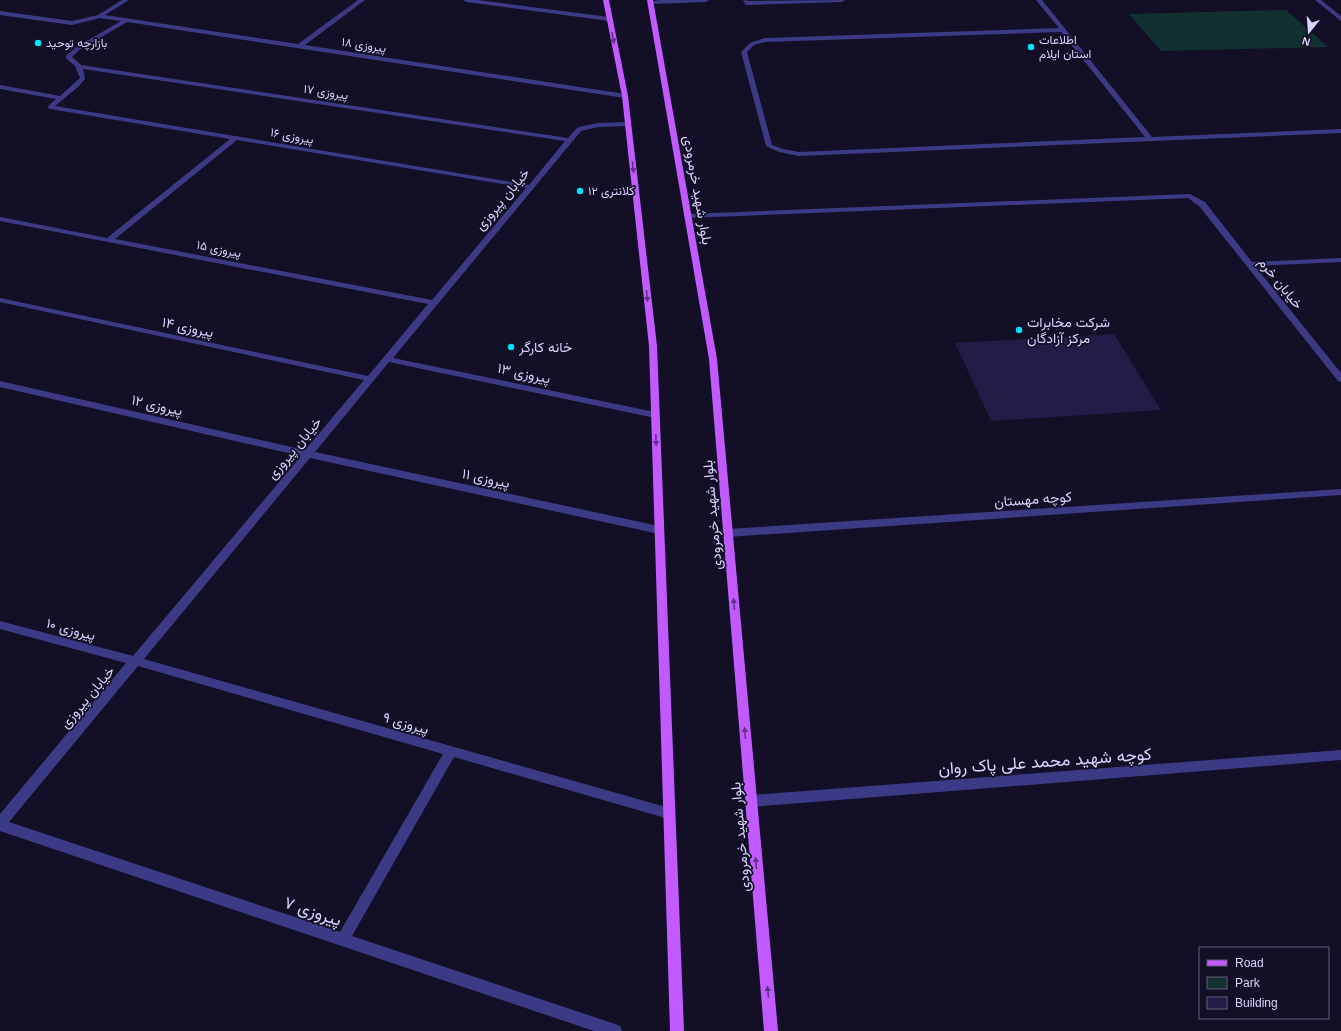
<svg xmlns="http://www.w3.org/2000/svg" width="1341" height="1031" viewBox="0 0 1341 1031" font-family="Arial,Vazirmatn,sans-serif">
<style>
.green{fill:#12302f}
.building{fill:#241b47}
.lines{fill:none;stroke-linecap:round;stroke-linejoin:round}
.minor{fill:#3d3a85;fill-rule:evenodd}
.major{fill:#c25bff;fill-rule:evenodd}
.oneway{fill:#623188}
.poi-dot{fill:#00e5ff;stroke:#130f26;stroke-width:1.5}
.labels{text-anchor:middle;stroke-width:3.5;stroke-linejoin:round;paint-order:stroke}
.far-poi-label{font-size:12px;fill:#d9d4ff;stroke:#130f26;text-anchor:start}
.far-street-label{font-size:12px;fill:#d9d4ff;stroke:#130f26}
.street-label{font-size:14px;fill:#d9d4ff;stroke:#130f26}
.poi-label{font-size:14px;fill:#d9d4ff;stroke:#130f26;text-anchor:start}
.near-street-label{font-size:17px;fill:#d9d4ff;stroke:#130f26}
</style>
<rect width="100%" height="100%" fill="#130f26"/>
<path class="green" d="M1286,10L1328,47L1161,51L1129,14Z"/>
<path class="building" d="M1114,334L1161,410L991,421L955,343Z"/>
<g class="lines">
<path class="minor" d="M122,0H129L105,15L298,44L358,0H365L305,45L625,94L628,96L625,98L127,22L79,50L72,57L81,65L568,138L577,128L579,127L598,123L628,122L631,124L628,126L598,127L581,131L393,358L655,412L658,413L660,415L658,417L655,418L389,362L315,452L659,526L663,527L664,530L663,533L659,534L310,458L144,659L673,809L675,813L673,817L669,819L454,757L352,936L615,1024L620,1026L622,1031H594L0,831V814L126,663L0,629V621L133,656L301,456L0,387V381L305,450L364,380L0,302V298L368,376L428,304L0,221V217L107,238L230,139L50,109L47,107L56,99L0,89V85L60,96L80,78L75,66L66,58V56L75,48L121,21L100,18L72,25L0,15V11L72,21L98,15ZM83,69L565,141L529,185L55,106L78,87L85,79ZM237,140L526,188L432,300L115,239ZM138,666L443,754L340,932L9,822Z
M463,0H478L609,17L612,19L609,21L466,2Z
M660,0H709L706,2L651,4L648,2Z
M743,0L749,1L845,0L842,2L747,5L745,4Z
M1036,0H1042L1152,137L1341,129V133L799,156L779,152L766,146L741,52L750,43L765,38L1059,28ZM1061,32L1145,137L799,152L783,149L772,145L747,52L754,45L765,42Z
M1315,0H1321L1341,16V21Z
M1190,194L1205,202L1252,262L1341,258V262L1255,266L1341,373V382L1338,381L1199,206L1188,198L688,218L684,216L688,214Z
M1341,489V495L728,537L724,536L723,533L724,530L728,529Z
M1341,750V760L751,807L747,805L745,801L747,797L751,795Z"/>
<path class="major" d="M603,0H609L628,96L657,346L684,1031H670L649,346L622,96Z
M647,0H653L717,359L778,1031H764L709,359Z"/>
</g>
<defs><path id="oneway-solid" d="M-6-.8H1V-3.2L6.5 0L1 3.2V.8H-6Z"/></defs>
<g class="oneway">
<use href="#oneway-solid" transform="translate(613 38) rotate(79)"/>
<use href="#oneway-solid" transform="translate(633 167) rotate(84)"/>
<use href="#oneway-solid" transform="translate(647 296) rotate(84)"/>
<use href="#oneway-solid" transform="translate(656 440) rotate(88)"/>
<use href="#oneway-solid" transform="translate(734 604) rotate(-95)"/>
<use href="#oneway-solid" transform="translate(745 733) rotate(-95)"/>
<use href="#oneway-solid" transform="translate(756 863) rotate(-95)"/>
<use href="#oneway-solid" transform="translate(768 992) rotate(-95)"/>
</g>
<g class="poi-dot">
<circle cx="38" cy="43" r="4"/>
<circle cx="1031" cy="47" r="4"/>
<circle cx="580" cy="191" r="4"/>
<circle cx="1019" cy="330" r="4"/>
<circle cx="511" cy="347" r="4"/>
</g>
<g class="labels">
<g class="far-poi-label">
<text x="1039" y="44">اطلاعات<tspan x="1039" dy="14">استان ایلام</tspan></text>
<text x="46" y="47">بازارچه توحید</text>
<text x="588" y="195">کلانتری ۱۲</text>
</g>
<g class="far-street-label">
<text transform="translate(364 45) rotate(9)" y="4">پیروزی ۱۸</text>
<text transform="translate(326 92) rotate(9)" y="4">پیروزی ۱۷</text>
<text transform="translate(292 136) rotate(10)" y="4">پیروزی ۱۶</text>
<text transform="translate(219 249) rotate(11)" y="4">پیروزی ۱۵</text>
</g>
<g class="street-label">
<text transform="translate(698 190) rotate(80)" y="5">بلوار شهید خرمرودی</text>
<text transform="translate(502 199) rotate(-50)" y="5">خیابان پیروزی</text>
<text transform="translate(1281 283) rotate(51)" y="5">خیابان خرم</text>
<text transform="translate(188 327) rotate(12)" y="5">پیروزی ۱۴</text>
<text transform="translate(524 373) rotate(12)" y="5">پیروزی ۱۳</text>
<text transform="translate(157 405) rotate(13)" y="5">پیروزی ۱۲</text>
<text transform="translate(294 448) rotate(-50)" y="5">خیابان پیروزی</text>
<text transform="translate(486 478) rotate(12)" y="5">پیروزی ۱۱</text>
<text transform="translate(1033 499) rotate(-4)" y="5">کوچه مهستان</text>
<text transform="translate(712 515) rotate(-95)" y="5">بلوار شهید خرمرودی</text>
<text transform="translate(71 629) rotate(15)" y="5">پیروزی ۱۰</text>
<text transform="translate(87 697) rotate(-50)" y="5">خیابان پیروزی</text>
<text transform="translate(406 723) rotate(16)" y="5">پیروزی ۹</text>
<text transform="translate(740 837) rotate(-95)" y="5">بلوار شهید خرمرودی</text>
</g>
<g class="poi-label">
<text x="1027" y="327">شرکت مخابرات<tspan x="1027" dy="16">مرکز آزادگان</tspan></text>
<text x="519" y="352">خانه کارگر</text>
</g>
<g class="near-street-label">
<text transform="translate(1045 761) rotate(-4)" y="6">کوچه شهید محمد علی پاک روان</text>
<text transform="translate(313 911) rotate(19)" y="6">پیروزی ۷</text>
</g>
</g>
<rect x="1199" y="947" width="130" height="72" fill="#130f26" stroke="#625e7d"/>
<rect x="1207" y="960" width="20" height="6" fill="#c25bff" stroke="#625e7d"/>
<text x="1235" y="967" font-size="12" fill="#d9d4ff">Road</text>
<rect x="1207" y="977" width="20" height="12" fill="#12302f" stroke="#625e7d"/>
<text x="1235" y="987" font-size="12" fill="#d9d4ff">Park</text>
<rect x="1207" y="997" width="20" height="12" fill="#241b47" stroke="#625e7d"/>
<text x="1235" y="1007" font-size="12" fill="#d9d4ff">Building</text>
<g transform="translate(1309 32) rotate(197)" stroke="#130f26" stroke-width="3" paint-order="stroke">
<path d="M0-3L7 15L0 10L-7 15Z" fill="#d9d4ff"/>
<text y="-6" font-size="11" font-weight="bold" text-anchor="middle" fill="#d9d4ff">N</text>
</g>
</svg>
